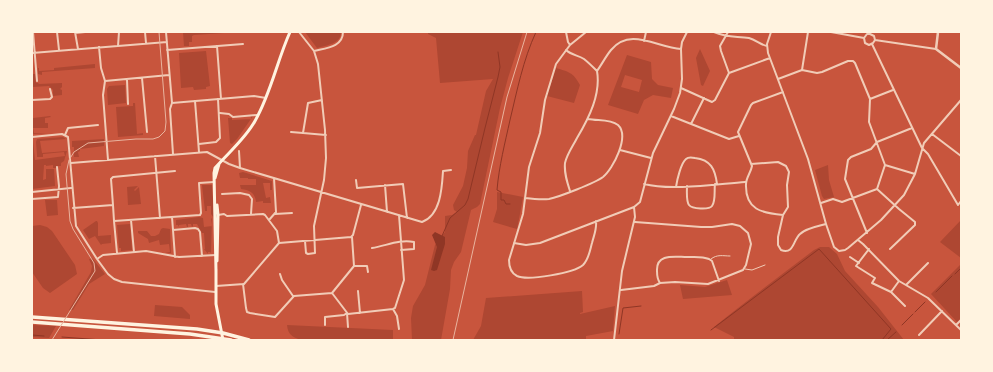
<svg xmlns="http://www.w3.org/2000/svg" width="993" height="372" viewBox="0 0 993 372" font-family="'Noto Sans',sans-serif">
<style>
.green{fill:#ae4732;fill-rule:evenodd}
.water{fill:#8f3625}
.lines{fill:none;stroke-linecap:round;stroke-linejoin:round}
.stream{stroke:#8f3625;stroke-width:1}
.service{stroke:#f1ccb7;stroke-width:1}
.minor{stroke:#f1ccb7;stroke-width:2}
.tertiary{stroke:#f1ccb7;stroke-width:2.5}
.secondary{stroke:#fff3e0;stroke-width:3}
.trunk{stroke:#fff3e0;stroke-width:3.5}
.tram{stroke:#e9b49f;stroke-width:1}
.rail{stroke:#e9b49f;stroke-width:1}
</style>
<rect width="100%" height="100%" fill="#c8553d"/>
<path class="green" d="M183,32H239L194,35L192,36V42H189V46H184Z
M305,32H341C341,44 327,45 317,48Z
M428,32H523L508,78L500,108L480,204L477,207L471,210L461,252L454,262L451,270L450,289L441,340H411H412L411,318L413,306L425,285L435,245L445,232V216L452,215L457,212L454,210L453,205L463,186L467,168L468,151L475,135H476L486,91L493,79L440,83L436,38L428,34Z
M700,49L710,71L703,86L701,85L696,58Z
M206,51L210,86L206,87V89L194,90L193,87L181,88L179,53Z
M627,55L651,62L652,79L658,85L673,88L671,98L653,95L644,100L638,114L608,105ZM625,75L642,80L639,92L621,87Z
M95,64V68L42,72V75L38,74V68H39V71L54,70V68Z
M556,68C569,72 573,72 580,85L574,103L547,96Z
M32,74H35L36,83H38L39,84L62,83V87L60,89L62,90V95L53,96V90L49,86L32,87Z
M125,85L126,103L108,105L107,89L109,86Z
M133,103H135L137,134L143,133V135L118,137L116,107L133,106Z
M32,114L33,118L50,116L51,117L45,118V123H48V128H33L34,133H48L32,134Z
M251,116H253L237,139L232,144L230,143L228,118H232V120L251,119Z
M63,137L66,139L40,141L42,153L67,151L64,161L61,163V166H56V168H53V165L46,166V165H44L43,180L46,179V169H54L55,186L32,189V142L33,141L35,160L65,156L64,152L43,154V157H37V155L36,142L37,139Z
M104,139V146L80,149V151L78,152L79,157H74V147H72V141Z
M828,165L829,180L834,197L824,199L822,196L815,170Z
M243,172L272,181V190H270V183H263L266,198L270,197L271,203H263V201L256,202C255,192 249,190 241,189L240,185H256V179H248V178H240L239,173Z
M202,185H212L214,218L211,214V206H207V211H205Z
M138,186L134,190L135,191L139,187L141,204L128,205L127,187Z
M497,192L523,197L520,214L517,229L493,222L497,209Z
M45,200H57L58,215L47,216Z
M199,217L203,218L204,227L212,226L211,218L212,219L211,252L210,253V252H208V254L204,249H205L204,233H202L197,224H193V226L192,227L191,224H188V227H187L186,224L179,225V227L178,225H176V220Z
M961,220V258L940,242Z
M96,221H97L98,223V236L111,235V243L102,244L101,245L95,236L89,239L83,230Z
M130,224L132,250L121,251V248H119L117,225Z
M40,225L47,227L52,231L75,265L77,274L50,293L43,288L32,272V226Z
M163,228L170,229L171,253H165L170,252L169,244L160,245L159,240L149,243L148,239L138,233V231H147L151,236H155L159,234L161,229Z
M820,247H829L837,254L845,271L878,307L904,340H734V337L714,327C746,301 780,276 814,250Z
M92,258L105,274L89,284L73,310H69L91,272L92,266L89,259Z
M961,264V318L957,322L931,294Z
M727,280L732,295L683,299L680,285L705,287Z
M582,291L583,312L580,313V314L615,306L613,331L586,336V340H473L481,326L486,298Z
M155,305L182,307L190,315V319L154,316Z
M32,325L55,326H56L49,338L32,337Z
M287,325L393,330V340H300C292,336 288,335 287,325Z"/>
<path class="water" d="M435,232L445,237V244L437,270L434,271L431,270L437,247L432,235Z"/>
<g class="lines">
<path class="stream" d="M510,204H506L504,200H501V192L497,190C499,166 505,143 510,120C517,91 523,60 536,32
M442,236L450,218L465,205L468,199L485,128L498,77L500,67L498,52
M955,274L961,268
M936,292L952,276
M915,312L925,302
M902,325L913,314
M711,330L819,249L891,329L882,340
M619,334L623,308L641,306
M32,335L44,336
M62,337L102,340
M887,340L896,332"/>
<path class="service" d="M711,259C717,254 723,256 730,256
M745,269L752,270L765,265"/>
<path class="minor" d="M33,32L37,81
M57,32L59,50
M75,32L78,49
M145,32L146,43
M166,32L172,103L170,109L173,154
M299,32L314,51L318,64L325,130L326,158L324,180L314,226L315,253L308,254L306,253L305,241
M566,32L568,42L570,45
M586,32L570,45L556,64L545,100L540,133L529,167L523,214L509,260C509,267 511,273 517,276C528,281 574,273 583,265C589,259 590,250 592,243C594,235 597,229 596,221
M714,32C727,38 737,36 749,38C756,40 761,45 767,46
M771,32L767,44L768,53L808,159L826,224L834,247L839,251L845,250L848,248L881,220L904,195L915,174L924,143L961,100
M831,32L864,38
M75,33L85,32
M864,38L865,43L869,45L873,43L875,40
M864,38L867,34H870L874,36L875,40
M875,40L936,49
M644,41L646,32
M872,44L922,148L928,154L958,205L961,201
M118,46L119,32
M217,46L221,99
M99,47L101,68L105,81L103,95L108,160
M167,50L243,44
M566,50C571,55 578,55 584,59C589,63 593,67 597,71C601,94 589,118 577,138C573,146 567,154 565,163C564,173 567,182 570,191
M314,51C326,48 343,47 343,32
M32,53L167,42
M802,70L808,32
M597,71C602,64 606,56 611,50C630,27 656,47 681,49
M729,73L770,58
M142,78L147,132
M778,79L802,70L817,73L822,72L848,61H853L855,63L870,99L869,122L885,165L877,189L842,202L833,199L821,203
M127,80L128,104
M105,81L169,75
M681,88L712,102L715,100L729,73L721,51L720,46L728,32
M783,92L753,103L751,105L738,132L752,166C751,172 746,178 746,184C745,210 762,213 783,215
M870,99L893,90
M32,100L50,99L52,97L50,89
M322,100L308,103L303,133L326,135
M195,101L199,152
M172,103L254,96L266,98
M220,113L229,114L233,117L257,115
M671,116L729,139L739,136
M691,124L704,98
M291,132L303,133
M932,134L961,156
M65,135L68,128L98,125
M32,137L62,134L68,137L76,226L97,259L108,274L114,279L122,282L215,292
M199,144L216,142L220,138L218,99
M620,150L651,158
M155,156L160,218
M71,163L207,152L229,164L240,168L239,151
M751,164L778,162L786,166L789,172L787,185L788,207L783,215L778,237V245L781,250C794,255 793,240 800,234C806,228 819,226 826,224
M885,165L915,174
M240,168L422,222C441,215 442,187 443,171L451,170
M356,180L357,188L403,184L407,218
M644,184C671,191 717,184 745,182
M385,185L387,212
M687,186C687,191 686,201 689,205C692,209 709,210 712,206C716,201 714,190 715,184
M676,187C677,180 681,163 686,159C688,157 691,157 695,158C711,160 715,169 717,184
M877,189L899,209L915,222V225L890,249
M32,192L71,188
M222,194L240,193L249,195L252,199L251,214
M525,198C533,199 541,200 549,199C559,197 595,183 603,177C613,169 630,136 618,125C610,119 598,121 588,119
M32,199L58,197L59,186L57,167
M113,205L114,221
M73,208L113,205L111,179L113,177L175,171
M275,214L292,213
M172,217L173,230L195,228L198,229L200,232L202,256
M131,220L134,252
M269,220L276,212L274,178
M173,230L175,257
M867,233L845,179L848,160L851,157L871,149L877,142L912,128
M858,240L863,244L899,281L928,298L961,330
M279,243L351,237L353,235L361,205
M514,243L526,245L540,243L634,207
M372,248C386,246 399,239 414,242V249L401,250
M869,249L856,266L875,278L872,283L891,292L899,281
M117,253L114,221L200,215L201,213L199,183L214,182
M850,257L859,263
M97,259L103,255L146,251L179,257L216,255
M354,266H367L368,272
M280,274L282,280L293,296
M660,283C657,279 657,275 657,271C656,253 675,257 687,257C694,257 702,256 709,259L712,261L719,281
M243,284L246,308L247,312L250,313L275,317L294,296L332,293L348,314L393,309L395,308L404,280L399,215
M906,285L928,263
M216,286L244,284L279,243L277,231L265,215L263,214L227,216L224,214L218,215
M621,290L654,286L660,283L675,282L708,284L743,270L746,265L751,244L748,233L740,226L732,224L712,227H701L635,222
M358,291L360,313
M891,292L905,306
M332,293L354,266L352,237
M393,309L397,316L399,329
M325,325V317L344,315L347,313L348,327
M956,325L961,320
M919,335L942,311
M614,340L622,271L635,217L634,207L640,202L653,153L674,109L680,93L682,79L681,49L682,42L687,32"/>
<path class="tertiary" d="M938,32L936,49L961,68"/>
<path class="secondary" d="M215,178L219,164
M217,205L218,215L217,261
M216,269V304L223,340
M216,271L214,173L215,168C229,152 245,139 255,121C271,93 277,61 290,32"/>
<path class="trunk" d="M32,317L197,329L223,333L249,340
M32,322L190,334L231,340"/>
<path class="tram" d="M52,340L95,271L94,263L73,229L70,221L66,174L69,160L74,152L88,143L136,139H153L159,137L165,131L166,122L159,32"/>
<path class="rail" d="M453,340L507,97L527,32"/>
</g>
<rect width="993" height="372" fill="none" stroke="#fff3e0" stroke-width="66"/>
</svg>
